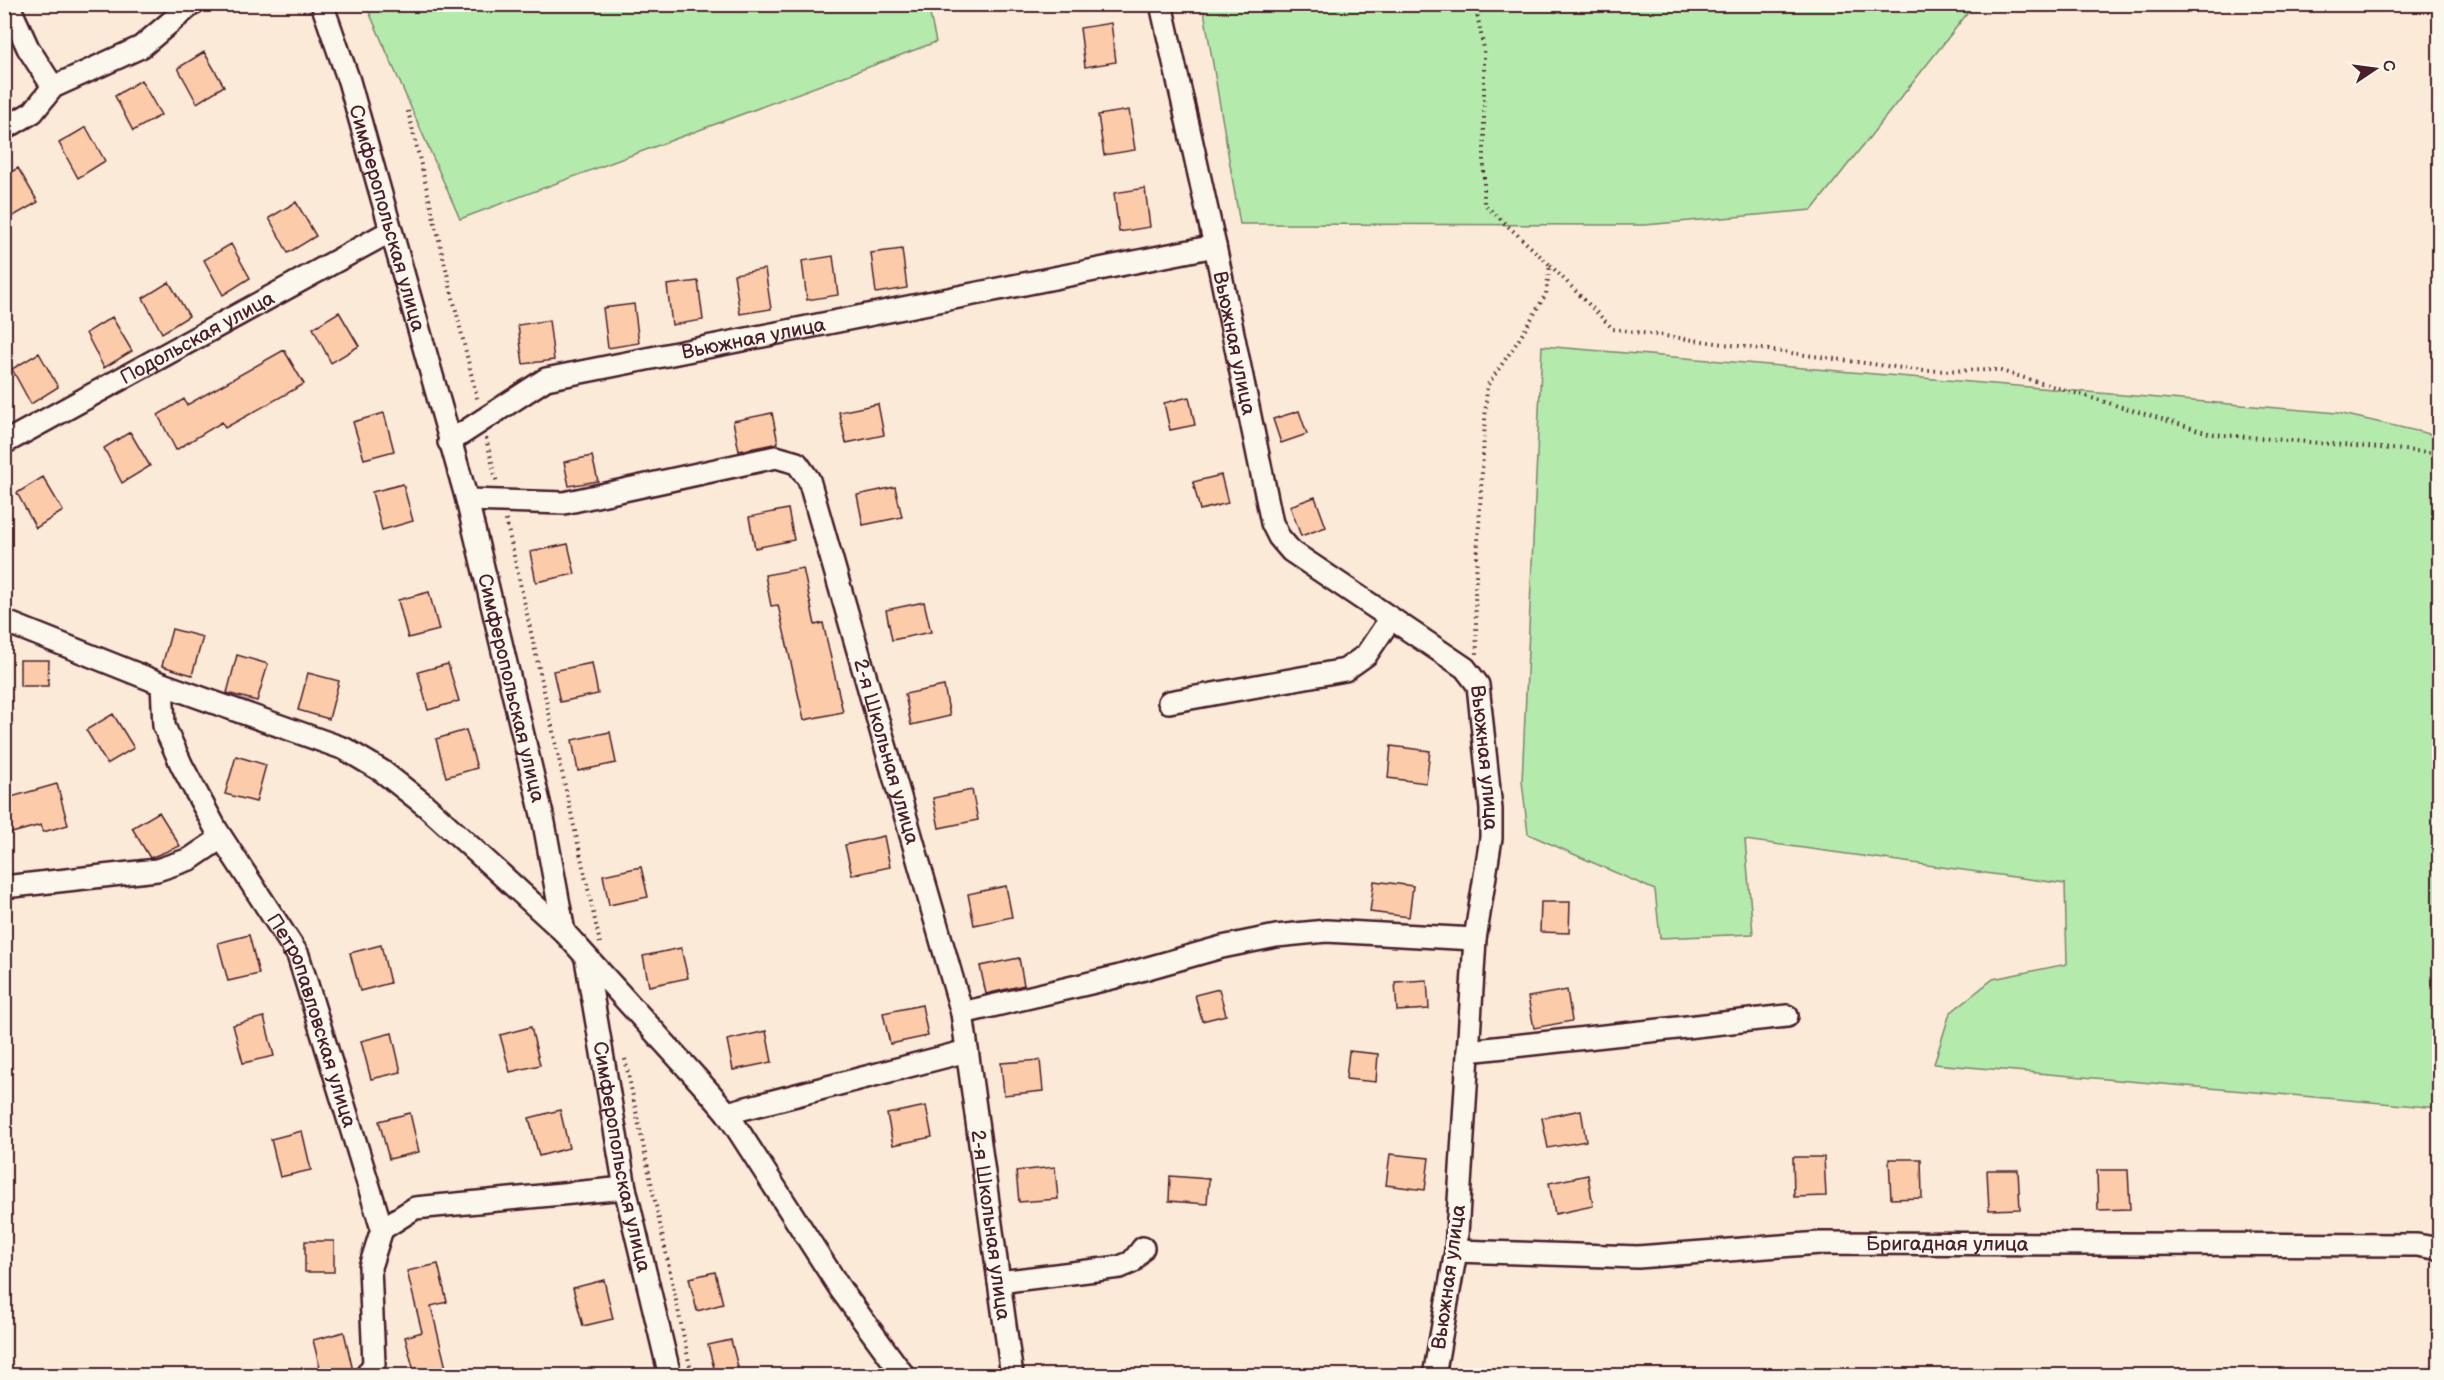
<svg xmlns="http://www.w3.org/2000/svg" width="2444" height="1380" viewBox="0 0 2444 1380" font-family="'Balsamiq Sans',sans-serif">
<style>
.green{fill:#b4eaac;stroke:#7f846c;stroke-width:1.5}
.building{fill:#fbcbaa;stroke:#4a1f2b;stroke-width:1.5}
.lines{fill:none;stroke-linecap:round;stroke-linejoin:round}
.minor-casing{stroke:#4a1f2b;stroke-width:26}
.path{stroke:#4a1f2b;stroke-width:4;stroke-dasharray:1.5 4.5;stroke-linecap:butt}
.minor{stroke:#fbf7ec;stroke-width:21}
.labels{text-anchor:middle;stroke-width:6;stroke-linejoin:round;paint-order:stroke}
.street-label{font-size:20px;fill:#4a1f2b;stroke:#fbf7ec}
</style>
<rect width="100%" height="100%" fill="#fbead8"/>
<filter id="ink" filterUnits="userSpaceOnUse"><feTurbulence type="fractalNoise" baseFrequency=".0167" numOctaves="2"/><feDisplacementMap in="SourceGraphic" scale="12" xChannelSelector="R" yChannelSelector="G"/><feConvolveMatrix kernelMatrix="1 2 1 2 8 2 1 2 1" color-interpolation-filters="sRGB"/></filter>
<g filter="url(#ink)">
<path class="green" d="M366,5H928L936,42L460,219Z
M1203,5V4L1974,5L1812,210L1645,225L1240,224Z
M1542,346L2338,413L2439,436V1108L1934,1064L1950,1013L1993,979L2067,964L2065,884L1745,840L1753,934L1660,938L1655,890L1528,834L1522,781Z"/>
<path class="building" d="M1111,23L1116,62L1085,67L1080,28Z
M204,52L224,86L197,103L178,68Z
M141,80L161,115L133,131L115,96Z
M1129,110L1135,150L1104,155L1098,115Z
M86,127L105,161L78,178L59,143Z
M18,168L38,202L10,218L4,207V176Z
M1145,188L1150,227L1119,232L1114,193Z
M296,202L316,236L288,253L269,218Z
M231,244L250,278L223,295L204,260Z
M902,249L907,288L876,293L871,253Z
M833,256L838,295L807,300L802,261Z
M765,269L771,309L740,314L734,274Z
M698,281L703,320L672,325L667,285Z
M169,282L189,316L162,333L143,298Z
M634,304L639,343L608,348L603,308Z
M339,312L359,346L331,363L313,328Z
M112,317L132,351L104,368L86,333Z
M549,320L554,360L523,364L518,325Z
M284,350L304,384L225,428L222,422L176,450L158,415L184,399L187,405Z
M39,353L58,387L31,404L12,369Z
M1189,397L1195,425L1170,430L1164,403Z
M878,404L884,435L846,443L839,412Z
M1299,411L1307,434L1281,443L1273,419Z
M384,413L394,451L364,459L353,422Z
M772,413L778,443L739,451L733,421Z
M130,432L150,466L122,483L104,448Z
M592,456L598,481L569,486L564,462Z
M1221,475L1228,503L1200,510L1193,482Z
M43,477L63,511L36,528L17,493Z
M403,484L413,521L382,530L372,492Z
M895,487L902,517L863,525L857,495Z
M1315,497L1326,527L1301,536L1290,506Z
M788,509L794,540L755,548L749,517Z
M568,544L575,574L536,582L530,552Z
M803,568L815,625L823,623L843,712L804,720L778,605L771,606L765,575Z
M429,592L439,630L408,638L398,600Z
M924,602L931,632L892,640L886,610Z
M172,629L203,637L192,675L162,666Z
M237,655L268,664L257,701L227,693Z
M20,660H49L48,686H20Z
M592,663L598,694L560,702L553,671Z
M448,664L459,701L428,710L418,672Z
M308,673L339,681L329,719L298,710Z
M944,686L950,716L911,725L905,694Z
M113,714L134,748L107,764L86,730Z
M466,730L477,768L446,777L436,739Z
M610,732L616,763L578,771L572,740Z
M1391,746L1430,751L1426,783L1388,778Z
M236,756L266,765L256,802L225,794Z
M57,784L68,825L43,832L41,825L8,834L4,821V799Z
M972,790L978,820L939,828L933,798Z
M159,812L180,846L150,858L132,828Z
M884,836L890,867L852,875L845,845Z
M641,867L648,897L609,905L603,875Z
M1374,881L1413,886L1409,917L1370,912Z
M1006,886L1012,917L974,925L968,894Z
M1541,902H1570L1569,933L1540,932Z
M249,935L259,974L228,981L218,943Z
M381,945L390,983L360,991L350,953Z
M681,948L688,978L649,986L643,956Z
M1019,958L1024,985L986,994L980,966Z
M1427,980L1429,1009L1397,1011L1395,982Z
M1219,989L1226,1015L1202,1021L1195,995Z
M1567,990L1572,1021L1534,1028L1528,997Z
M922,1005L928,1036L890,1044L883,1013Z
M264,1017L274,1056L243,1063L233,1025Z
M531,1027L540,1065L510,1072L500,1035Z
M766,1031L772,1062L733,1070L727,1040Z
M392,1033L401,1072L371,1079L361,1041Z
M1349,1051L1378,1054L1376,1082L1346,1079Z
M1040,1060L1043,1091L1004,1095L1001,1063Z
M926,1106L932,1137L893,1145L887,1114Z
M560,1110L569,1148L539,1156L529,1118Z
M1581,1110L1586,1141L1548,1148L1542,1118Z
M410,1113L419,1152L389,1159L379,1121Z
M302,1131L311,1170L280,1177L271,1139Z
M1390,1154L1429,1158L1425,1190L1386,1185Z
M1793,1157H1824L1826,1196L1794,1197Z
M1889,1159H1921L1922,1198L1891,1199Z
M1055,1167L1058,1199L1019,1202L1016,1171Z
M1987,1170H2018L2020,1209L1989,1210Z
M2097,1170H2128L2130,1209L2098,1210Z
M1588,1175L1593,1206L1555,1214L1549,1183Z
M1170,1176L1209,1179L1207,1204L1169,1201Z
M305,1241H334V1272H305Z
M438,1264L447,1302L431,1306L446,1368L415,1375L405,1337L422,1332L407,1271Z
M715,1272L723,1304L697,1311L689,1278Z
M604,1280L613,1319L583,1326L573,1288Z
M344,1332L353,1371L322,1376L313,1340Z
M731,1340L738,1367L715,1372L708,1345Z"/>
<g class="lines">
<defs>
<g id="minor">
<path d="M8,4L28,48L53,87"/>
<path id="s1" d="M322,4L349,81L467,500L544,823L564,932"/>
<path d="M4,129L33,112L53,87L141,47L192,4"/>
<path id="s2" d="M1215,246L1272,523L1279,537L1291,551L1465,668L1478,685L1491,809V838L1475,939L1456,1251L1434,1376"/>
<path id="s3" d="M449,442L546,379L1215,246L1161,4"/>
<path id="s4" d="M4,443L389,232"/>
<path id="s5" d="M467,500L564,503L776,457L797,463L809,480L962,1013L1012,1376"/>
<path d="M4,621L162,684L345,749L382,771L425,805L564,932L710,1093L727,1113L841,1290L904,1376"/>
<path id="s6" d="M162,684L164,726L182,766L216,829L298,955L382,1229L370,1267L374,1364L366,1376"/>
<path d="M1169,702L1345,670L1366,655L1391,618"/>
<path d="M4,887L157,870L190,859L221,838"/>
<path id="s7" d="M586,959L625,1188L670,1376"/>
<path d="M962,1013L1116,977L1222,947L1276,936L1326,931L1475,939"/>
<path d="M1468,1051L1787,1016"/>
<path d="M727,1113L967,1051"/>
<path d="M382,1229L415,1208L625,1188"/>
<path id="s8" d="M1456,1251L1638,1257L1820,1243L2417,1245L2440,1249"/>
<path d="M999,1282L1120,1267L1132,1262L1143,1248"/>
</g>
</defs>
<use href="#minor" class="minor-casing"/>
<path class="path" d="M1475,4L1484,49V204L1550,265L1546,294L1520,338L1487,386L1475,593L1477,654
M408,111L478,402
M1550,265L1613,329L1924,371L1998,370L2212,434L2440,453
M486,438L497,483
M506,520L600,943
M625,1059L692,1376"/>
<use href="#minor" class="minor"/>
</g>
</g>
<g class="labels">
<g class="street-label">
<text dy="7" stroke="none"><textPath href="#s1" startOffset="224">Симферопольская улица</textPath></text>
<text dy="7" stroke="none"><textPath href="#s4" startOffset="220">Подольская улица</textPath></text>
<text dy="7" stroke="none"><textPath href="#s3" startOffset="327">Вьюжная улица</textPath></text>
<text dy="7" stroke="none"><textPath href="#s2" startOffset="99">Вьюжная улица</textPath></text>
<text dy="7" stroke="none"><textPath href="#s1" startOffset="710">Симферопольская улица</textPath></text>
<text dy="7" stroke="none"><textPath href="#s5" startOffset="639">2-я Школьная улица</textPath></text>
<text dy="7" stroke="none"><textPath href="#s2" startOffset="621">Вьюжная улица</textPath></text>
<text dy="7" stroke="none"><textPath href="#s6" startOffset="374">Петропавловская улица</textPath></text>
<text dy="7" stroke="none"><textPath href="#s7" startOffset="201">Симферопольская улица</textPath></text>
<text dy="7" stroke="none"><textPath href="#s5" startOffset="1125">2-я Школьная улица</textPath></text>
<text dy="7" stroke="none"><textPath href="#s8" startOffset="492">Бригадная улица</textPath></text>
<text transform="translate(1448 1277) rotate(-82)" y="7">Вьюжная улица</text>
</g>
</g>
<rect width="2444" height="1380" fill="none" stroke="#fbf7ec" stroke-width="24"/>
<rect x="12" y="12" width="2420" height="1356" fill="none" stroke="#4a1f2b" stroke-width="2" filter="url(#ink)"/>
<g transform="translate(2375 69) rotate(77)" stroke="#fbf7ec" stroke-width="4.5" paint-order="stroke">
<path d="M0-4.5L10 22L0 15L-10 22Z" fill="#4a1f2b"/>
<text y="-9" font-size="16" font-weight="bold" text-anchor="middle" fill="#4a1f2b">С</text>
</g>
</svg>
